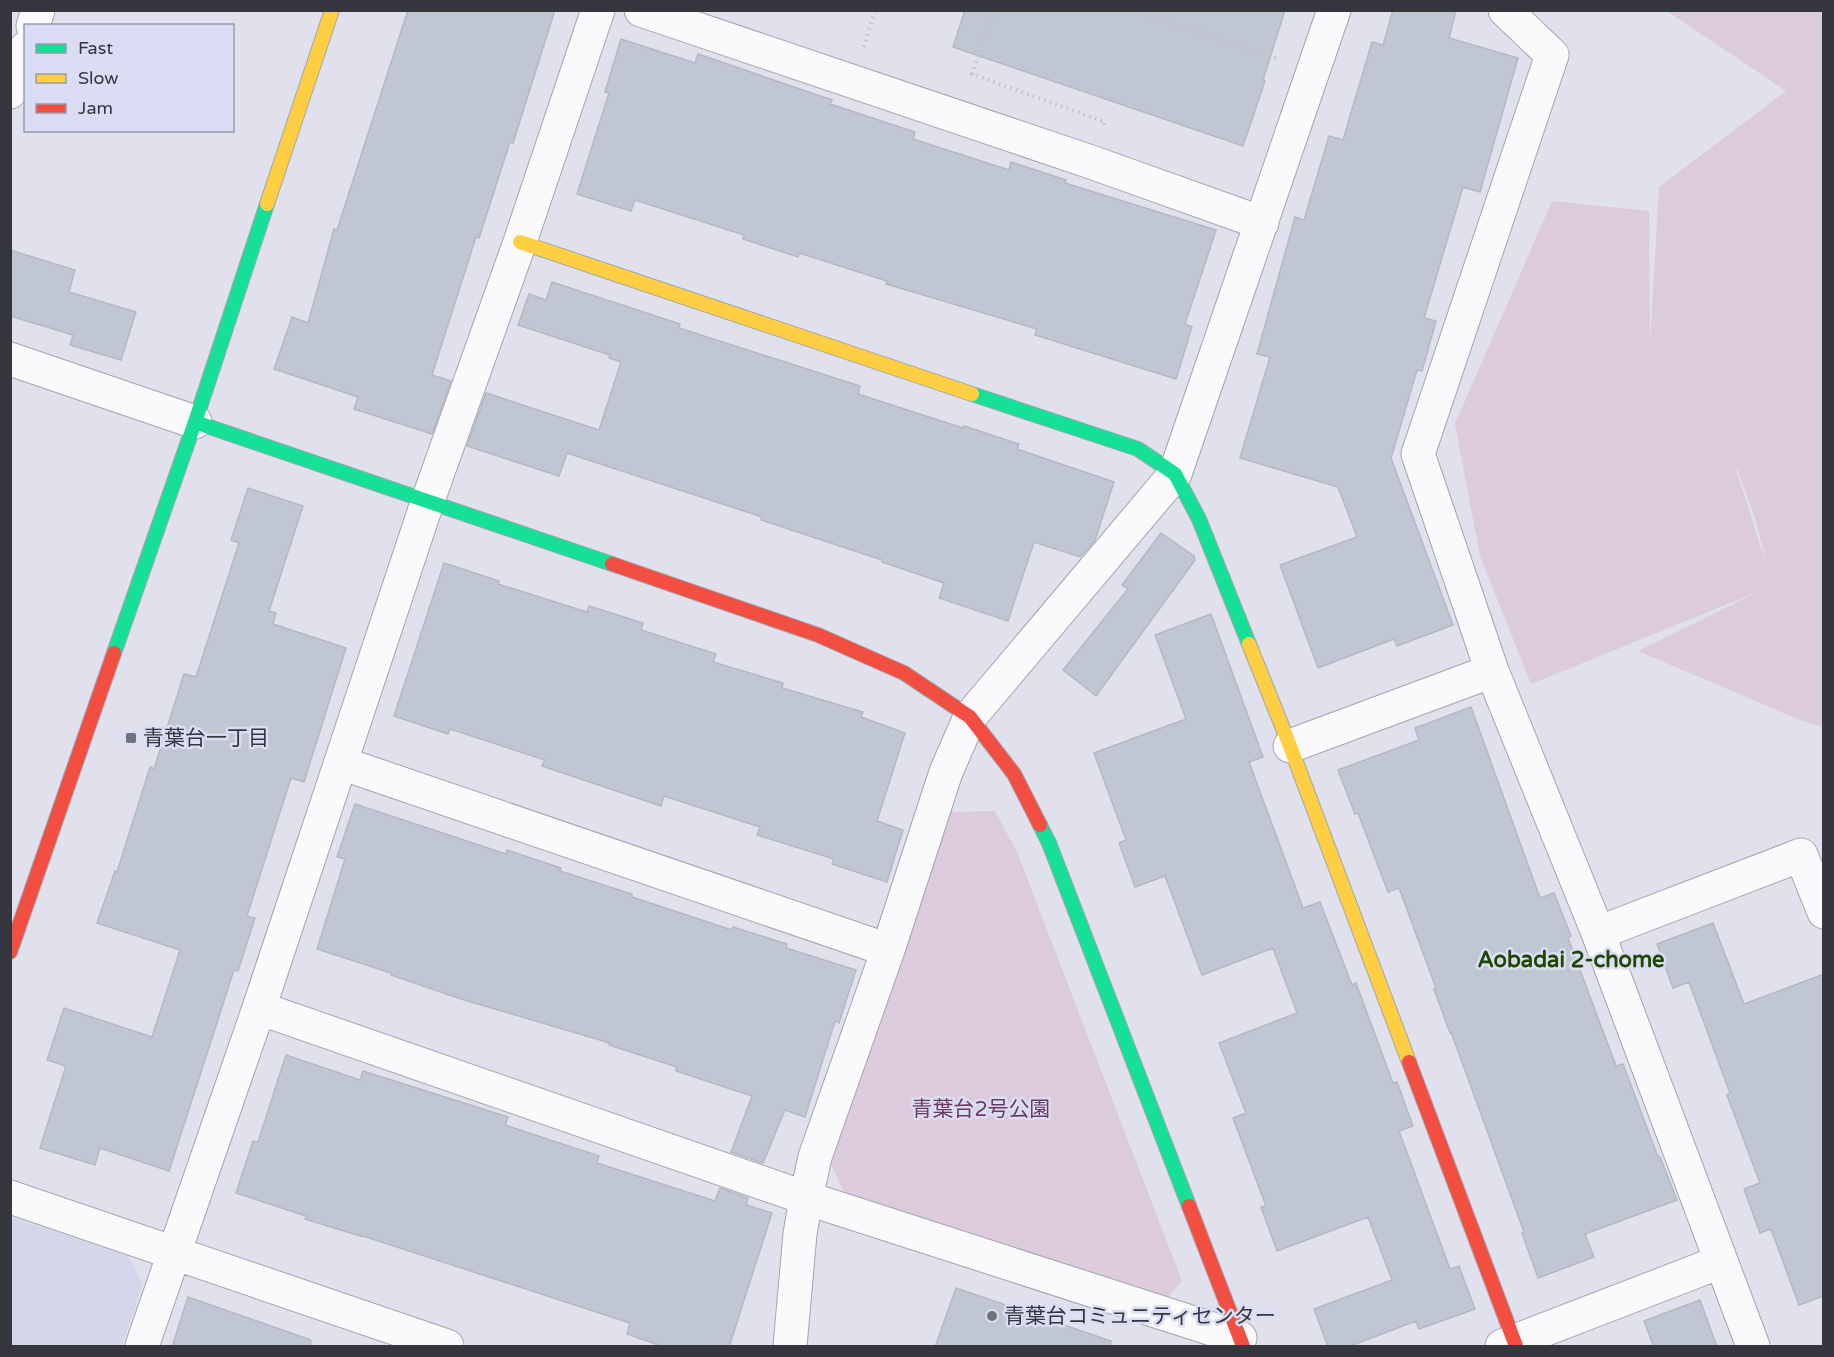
<svg xmlns="http://www.w3.org/2000/svg" width="1834" height="1357" viewBox="0 0 1834 1357" font-family="'Varela Round','Noto Sans JP',sans-serif">
<style>
.built{fill:#d4d7ec}
.green{fill:#dbcbdc;fill-rule:evenodd}
.building{fill:#c0c6d2;stroke:#b5b8c1;stroke-width:1.5}
.lines{fill:none;stroke-linecap:round;stroke-linejoin:round}
.street-casing{stroke:#a3a4ad;stroke-width:35}
.fast-casing{stroke:#a3a4ad;stroke-width:16}
.slow-casing{stroke:#a3a4ad;stroke-width:16}
.jam-casing{stroke:#a3a4ad;stroke-width:16}
.path{stroke:#c2c3c7;stroke-width:4;stroke-dasharray:1.5 4.5;stroke-linecap:butt}
.street{stroke:#fafafc;stroke-width:33}
.fast{stroke:#16e098;stroke-width:14}
.slow{stroke:#ffcf43;stroke-width:14}
.jam{stroke:#f24e42;stroke-width:14}
.poi-dot{fill:#71727b;stroke:#daddf3;stroke-width:2}
.labels{text-anchor:middle;stroke-width:5;stroke-linejoin:round;paint-order:stroke}
.poi-label{font-size:21px;fill:#35363e;stroke:#daddf3;text-anchor:start}
.park-label{font-size:21px;fill:#6d3a61;stroke:#daddf3}
.neighbourhood-label{font-size:22px;font-weight:bold;fill:#204604;stroke:#daddf3}
</style>
<rect width="100%" height="100%" fill="#e0e1ed"/>
<path class="built" d="M11,1217L128,1256L143,1284L122,1346H11Z"/>
<path class="green" d="M1667,11H1823V727L1802,721L1638,651L1760,591L1531,684L1480,556L1455,424L1552,201L1649,211L1650,343L1659,187L1786,91ZM1737,469L1755,518L1767,566L1736,469Z
M995,811L1017,852L1182,1281L1163,1303L845,1194L830,1162L949,812Z"/>
<path class="building" d="M408,10H555L513,143L510,142L479,238L476,237L432,375L451,381L432,434L354,409L358,397L274,369L292,317L308,323L334,229L337,230Z
M965,10H1285L1263,80L1265,81L1243,146L953,47Z
M1393,10H1456L1449,38L1518,58L1480,192L1463,187L1424,318L1436,321L1422,371L1417,370L1391,458L1453,625L1397,646L1394,639L1318,668L1280,565L1357,537L1338,487L1240,458L1270,357L1257,354L1295,217L1304,220L1329,136L1343,140L1372,42L1383,45Z
M621,39L695,63L698,54L832,100L830,104L915,132L913,139L1009,170L1011,162L1066,180L1065,183L1216,230L1185,324L1192,327L1176,379L1035,335L1037,329L886,284L887,281L799,253L798,257L743,239L744,235L635,200L631,211L577,194L609,93L605,92Z
M10,250L75,270L69,292L136,312L121,360L70,345L73,335L10,316Z
M552,282L680,324L679,328L860,386L858,394L963,428L964,426L1019,444L1017,449L1114,482L1095,540L1080,557L1034,542L1008,621L939,598L944,583L882,562V560L761,520L762,517L567,453L559,476L467,446L486,393L599,430L621,362L609,358L610,355L518,325L529,294L546,300Z
M248,488L303,506L269,611L276,613L273,624L346,648L304,782L291,778L247,916L255,918L238,971L234,970L169,1171L100,1148L95,1165L40,1148L66,1066L47,1060L64,1008L152,1037L180,950L97,923L115,871L117,872L150,767L154,769L184,674L196,677L239,543L231,540Z
M1161,533L1194,556L1195,560L1096,696L1063,670L1128,589L1122,585Z
M444,563L499,581L498,584L587,612L589,606L643,623L641,630L716,654L713,662L783,683L782,688L863,712L861,717L905,733L877,821L903,830L887,882L832,864L834,859L757,835L760,827L664,796L661,806L542,766L545,760L450,729L448,734L394,716Z
M1211,614L1263,757L1249,762L1303,908L1320,902L1352,985L1356,983L1393,1083L1397,1082L1413,1126L1399,1131L1450,1269L1459,1266L1475,1309L1419,1329L1416,1321L1348,1347H1328L1314,1309L1392,1280L1368,1217L1277,1251L1261,1207L1266,1206L1233,1118L1246,1113L1219,1043L1297,1013L1273,948L1202,975L1165,876L1135,887L1119,843L1126,840L1094,753L1186,719L1155,635Z
M1471,707L1540,898L1554,893L1571,936L1568,938L1616,1066L1623,1064L1658,1157H1660L1677,1200L1585,1234L1594,1257L1538,1278L1522,1233L1524,1232L1451,1032L1450,1033L1434,989L1436,988L1399,888L1388,892L1358,813L1355,814L1338,770L1419,740L1415,728Z
M355,804L506,854L507,850L561,868L560,871L632,894V897L732,930L733,927L787,944L786,948L856,970L839,1023L835,1021L805,1117L785,1110L763,1163L731,1152L752,1096L676,1071L677,1067L609,1045L610,1043L461,999L391,975V973L317,949L345,859L337,857Z
M1713,923L1744,1004L1824,974V1296L1799,1305L1771,1229L1760,1233L1744,1189L1760,1183L1727,1095L1730,1093L1689,982L1673,988L1657,944Z
M286,1055L360,1080L363,1071L508,1117L505,1125L599,1156L597,1163L715,1201L720,1188L748,1198L746,1205L772,1213L729,1347H664L627,1334L630,1323L360,1235V1236L305,1219L306,1216L236,1193L253,1141L258,1142Z
M956,1288L1111,1341L1110,1347H935Z
M188,1297L311,1340L310,1347H172Z
M1700,1300L1717,1347H1654L1644,1321Z"/>
<g class="lines">
<defs>
<path id="street" d="M641,10L1091,162L1262,223
M1505,10L1552,55L1418,454L1492,671L1598,933L1753,1346
M33,26L38,10
M10,92L26,48
M10,359L195,422
M1290,746L1492,671
M341,763L888,950
M1598,933L1801,855L1824,912
M259,1008L806,1198L1240,1338
M10,1197L447,1346
M142,1346L259,1008L427,503L520,242L598,10
M790,1346L800,1234L806,1198L815,1157L888,950L946,772L970,717L1175,474L1334,10
M1502,1346L1720,1262"/>
<path id="fast" d="M972,394L1138,449L1175,474L1199,519L1249,644
M195,422L612,564
M114,653L195,422L267,204
M1040,825L1049,843L1189,1206"/>
<path id="slow" d="M267,204L332,10
M520,242L972,394
M1249,644L1290,746L1409,1062"/>
<path id="jam" d="M612,564L818,635L904,673L970,717L1014,774L1040,825
M10,952L114,653
M1409,1062L1516,1346
M1189,1206L1243,1346"/>
</defs>
<use href="#street" class="street-casing"/>
<use href="#fast" class="fast-casing"/>
<use href="#slow" class="slow-casing"/>
<use href="#jam" class="jam-casing"/>
<path class="path" d="M993,10L972,74L1105,122L1103,126
M1132,10L1278,59
M864,47L875,10"/>
<use href="#street" class="street"/>
<use href="#fast" class="fast"/>
<use href="#slow" class="slow"/>
<use href="#jam" class="jam"/>
</g>
<g class="poi-dot">
<rect x="125" y="732" width="12" height="12" rx="3"/>
<circle cx="992" cy="1316" r="6"/>
</g>
<g class="labels">
<g class="poi-label">
<text x="143" y="745">青葉台一丁目</text>
<text x="1004" y="1323">青葉台コミュニティセンター</text>
</g>
<g class="park-label">
<text x="981" y="1116">青葉台2号公園</text>
</g>
<g class="neighbourhood-label">
<text x="1571" y="967">Aobadai 2-chome</text>
</g>
</g>
<rect width="1834" height="1357" fill="none" stroke="#35363e" stroke-width="24"/>
<rect x="24" y="24" width="210" height="108" fill="#daddf3" stroke="#989aab" stroke-width="1.5"/>
<rect x="36" y="44" width="30" height="9" fill="#16e098" stroke="#989aab" stroke-width="1.5"/>
<text x="78" y="54" font-size="18" fill="#35363e">Fast</text>
<rect x="36" y="74" width="30" height="9" fill="#ffcf43" stroke="#989aab" stroke-width="1.5"/>
<text x="78" y="84" font-size="18" fill="#35363e">Slow</text>
<rect x="36" y="104" width="30" height="9" fill="#f24e42" stroke="#989aab" stroke-width="1.5"/>
<text x="78" y="114" font-size="18" fill="#35363e">Jam</text>
</svg>
